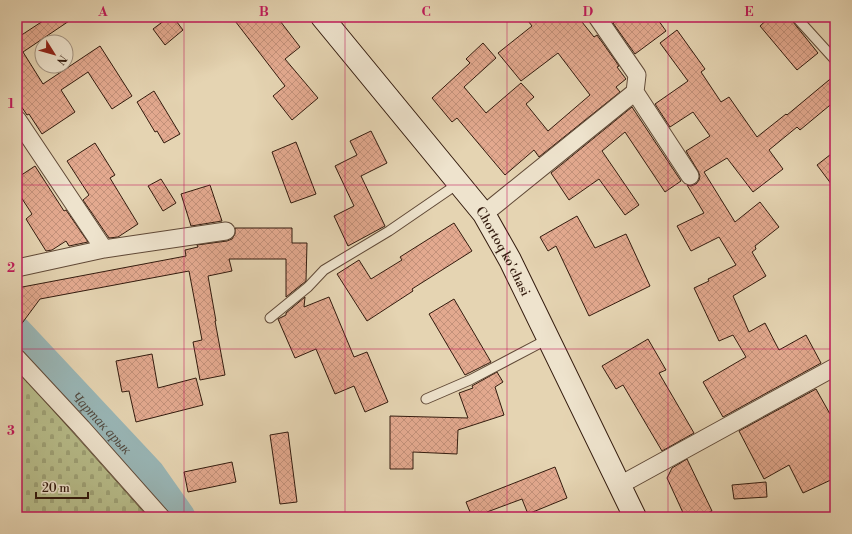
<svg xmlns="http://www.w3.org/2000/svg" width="852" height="534" viewBox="0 0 852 534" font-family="'Libre Bodoni',serif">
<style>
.cemetery{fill:url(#cemetery-stones);stroke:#756c4c}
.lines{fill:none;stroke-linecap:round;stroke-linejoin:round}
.river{stroke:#99b6b6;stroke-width:31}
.building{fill:url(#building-cross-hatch);stroke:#331b0e}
.lane-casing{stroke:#604937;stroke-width:11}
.street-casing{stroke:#604937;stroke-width:19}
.secondary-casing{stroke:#331b0e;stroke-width:24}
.lane{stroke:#eee3cd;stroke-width:9}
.street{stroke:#eee3cd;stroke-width:17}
.secondary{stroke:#eee3cd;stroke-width:22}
.grid{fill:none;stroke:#c2185b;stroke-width:1;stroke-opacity:0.55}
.labels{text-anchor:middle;stroke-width:4;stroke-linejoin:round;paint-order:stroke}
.street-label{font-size:13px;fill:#331b0e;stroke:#eee3cd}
.water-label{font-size:14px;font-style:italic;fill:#524a40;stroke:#eee3cd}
.neatline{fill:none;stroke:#c2185b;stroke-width:1.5}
.grid-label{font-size:13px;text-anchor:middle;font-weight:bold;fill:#c2185b}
</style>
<defs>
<pattern id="cemetery-stones" width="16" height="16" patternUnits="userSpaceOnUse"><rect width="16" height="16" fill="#b7bc8a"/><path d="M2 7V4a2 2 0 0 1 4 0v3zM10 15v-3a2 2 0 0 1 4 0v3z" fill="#9ea176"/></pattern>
<pattern id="building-cross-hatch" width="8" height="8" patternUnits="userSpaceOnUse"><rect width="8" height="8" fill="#e3a98f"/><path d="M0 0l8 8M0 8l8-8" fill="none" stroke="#c3917a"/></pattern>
</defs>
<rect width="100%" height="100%" fill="#e5d4b2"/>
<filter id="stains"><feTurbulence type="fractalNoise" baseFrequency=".005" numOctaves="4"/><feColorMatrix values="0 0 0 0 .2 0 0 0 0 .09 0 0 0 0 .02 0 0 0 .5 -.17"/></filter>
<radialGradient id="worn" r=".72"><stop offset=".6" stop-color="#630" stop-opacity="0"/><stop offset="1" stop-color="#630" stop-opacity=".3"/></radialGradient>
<path class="cemetery" d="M17,372L20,373L148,517H17Z"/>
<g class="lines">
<path class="river" id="s1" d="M17,332L149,473L180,517"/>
</g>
<path class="building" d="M49,17H75L23,52L43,84L100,46L132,96L112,109L88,72L61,90L75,112L42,134L29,114L27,115L17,100V38Z
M169,17H173L183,30L165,45L153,29Z
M232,17H277L300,47L285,59L318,98L292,120L273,96L285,86Z
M525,17H578L594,37L597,35L619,66L617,67L626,79L616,87L620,92L539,157L534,150L505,175L457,118L452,122L432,98L470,63L466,59L483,43L496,58L464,87L486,113L521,83L534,97L526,104L548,131L590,95L558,53L521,81L498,53L532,26Z
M622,17H656L666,31L635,54L613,23Z
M770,17H789L818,53L797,70L760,26Z
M677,30L705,69L701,72L721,102L729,97L757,137L786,114L787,115L835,75V101L800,130L797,127L769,150L783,169L753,192L727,158L704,172L735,222L760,202L779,227L755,246L756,249L752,252L766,276L733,296L749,332L765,323L779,350L806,335L821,363L723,417L703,382L746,357L733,335L719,341L694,288L709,281L708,279L736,265L719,237L691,251L677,226L704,213L687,185L691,186L696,184L699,180L700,176L698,171L686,151L710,136L693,112L670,127L655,104L688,81L660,43Z
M154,91L180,134L164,143L157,131L155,132L137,102Z
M632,107L681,181L665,192L625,132L602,151L639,205L625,215L599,179L569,200L551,173Z
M371,131L387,163L361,176L385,226L348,246L334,216L354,206L335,166L357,155L350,141Z
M296,142L316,194L291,203L272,152Z
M95,143L115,175L110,178L138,224L118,237L109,238L83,200L89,195L67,161Z
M835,151V189L817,165Z
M35,166L64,211L66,210L88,242L69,246L66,241L52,250L46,251L26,219L32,214L17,191V178Z
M161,179L176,203L163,211L148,186Z
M210,185L222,221L191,226L181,194Z
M577,216L595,248L626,234L650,286L589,316L556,246L548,251L540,237Z
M454,223L472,251L412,289L413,291L367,321L337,274L359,260L371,279L402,260L400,257Z
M235,228H292V243H307L306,281L286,297V259H229L232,271L208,276L216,321H215L225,375L200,380L193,342L202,340L189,271L40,299L17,330V288L186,256L185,250L198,247L197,245L227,241L232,239L235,234Z
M305,297L304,307L329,297L354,357L367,352L388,402L365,412L354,386L335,394L316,349L295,358L278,319L286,315V313Z
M454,299L491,362L465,375L429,314Z
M648,339L666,370L659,373L694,433L662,451L623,385L616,389L602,366Z
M152,354L158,388L196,378L203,405L136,422L129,391L122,392L116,361Z
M497,372L503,382L495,387L504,415L458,430L457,454L413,452V469H390V416L468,418L459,393L473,388L472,386Z
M816,389L830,414L835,412V478L803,493L789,465L764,479L739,431Z
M288,432L297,502L280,504L270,435Z
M687,459L712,511L698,517H685L667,478L672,468Z
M232,462L236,482L188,492L184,472Z
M555,467L567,498L528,514L522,499L487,512L489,517H472L466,502Z
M766,482L767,497L734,499L732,485Z"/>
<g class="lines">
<defs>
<path id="lane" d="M796,17L835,60
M270,318L308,287L324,270L389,231L459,183
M426,399L470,380L548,339"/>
<path id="street" d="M597,17L637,75L635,92L690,176
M17,119L104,249
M484,214L635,92
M17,268L104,249L226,231
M17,358L82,428L161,517
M620,485L835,367"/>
<g id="secondary">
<path id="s2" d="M322,17L484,214L510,260L635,517"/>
</g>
</defs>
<use href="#lane" class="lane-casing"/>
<use href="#street" class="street-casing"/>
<use href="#secondary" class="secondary-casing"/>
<use href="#lane" class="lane"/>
<use href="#street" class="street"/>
<use href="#secondary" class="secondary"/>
</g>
<path class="grid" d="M184,17V517M345,17V517M507,17V517M668,17V517M17,185H835M17,349H835"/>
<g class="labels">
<g class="street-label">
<text dy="5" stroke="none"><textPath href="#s2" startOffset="297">Chortoq ko'chasi</textPath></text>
</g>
<g class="water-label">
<text dy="5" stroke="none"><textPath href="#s1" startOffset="124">Чартак арык</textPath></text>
</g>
</g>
<rect width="852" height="534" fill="none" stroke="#e5d4b2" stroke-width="44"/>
<g transform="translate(54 54) rotate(127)"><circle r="19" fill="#eee3cd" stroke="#a39381"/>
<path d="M0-3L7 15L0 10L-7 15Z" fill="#8f2418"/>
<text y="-6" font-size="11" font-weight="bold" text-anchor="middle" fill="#331b0e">N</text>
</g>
<path d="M36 492v6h52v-6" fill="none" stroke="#331b0e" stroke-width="2"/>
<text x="42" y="492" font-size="12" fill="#331b0e" stroke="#eee3cd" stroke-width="3" paint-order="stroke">20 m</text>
<rect x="22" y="22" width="808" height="490" class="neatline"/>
<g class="grid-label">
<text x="103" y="16">A</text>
<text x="264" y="16">B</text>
<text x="426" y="16">C</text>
<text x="588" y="16">D</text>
<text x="749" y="16">E</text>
<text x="11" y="108">1</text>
<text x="11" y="272">2</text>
<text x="11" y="435">3</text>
</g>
<rect width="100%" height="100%" filter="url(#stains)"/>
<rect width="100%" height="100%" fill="url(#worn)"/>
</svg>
